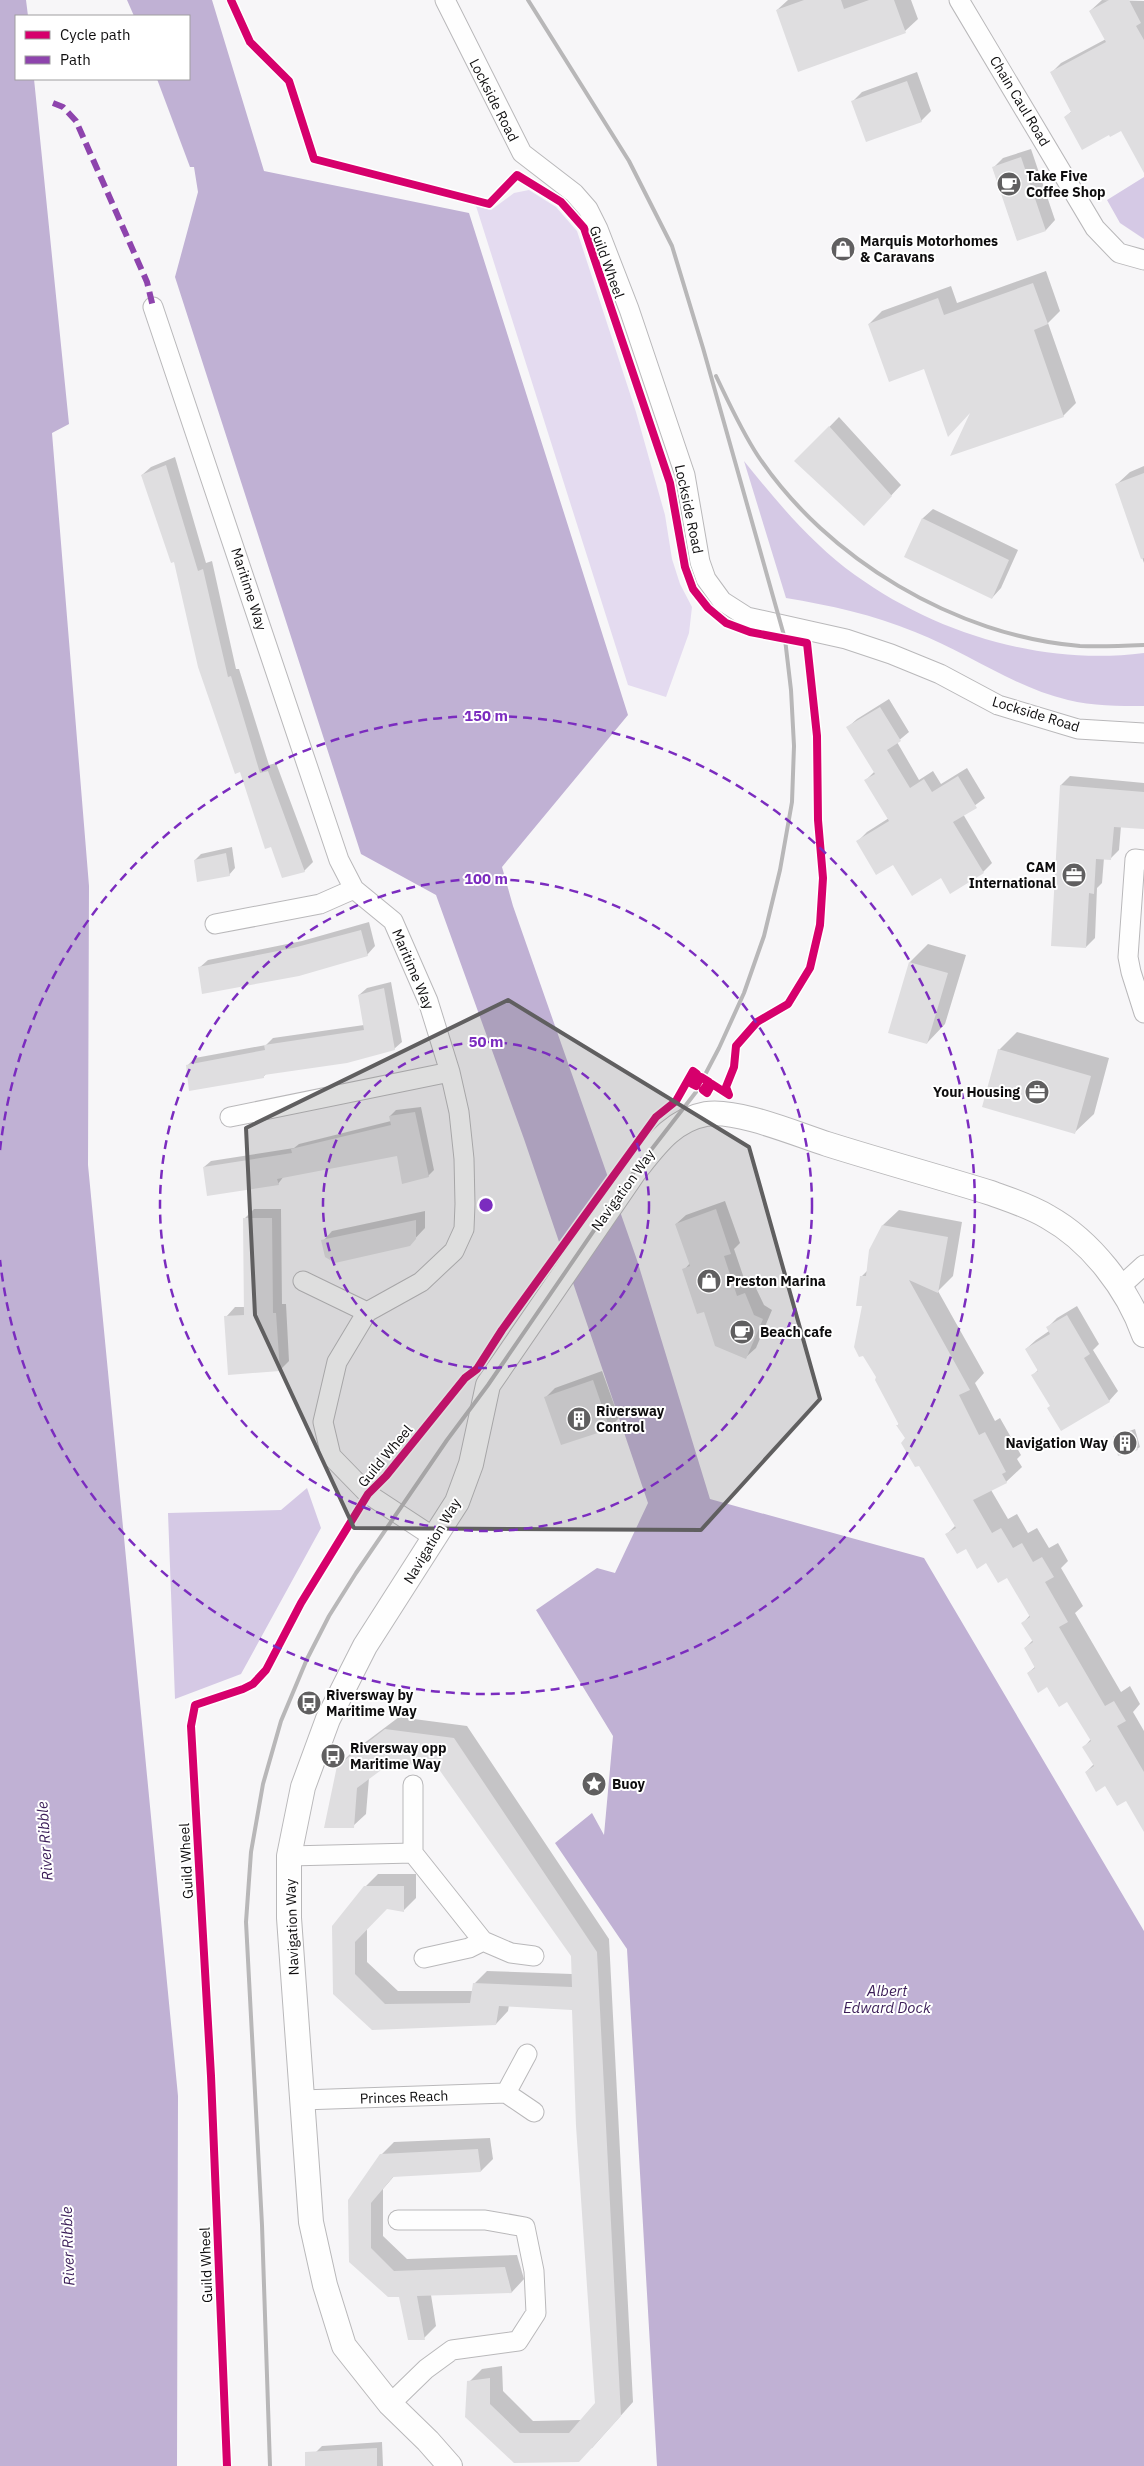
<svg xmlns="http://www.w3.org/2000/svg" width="1144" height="2466" viewBox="0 0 1144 2466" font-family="'IBM Plex Sans',sans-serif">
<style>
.green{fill:#e4dbf0}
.forest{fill:#d5c9e5}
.water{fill:#c0b1d4}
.shadow{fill:#0003}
.building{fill:#dfdee0}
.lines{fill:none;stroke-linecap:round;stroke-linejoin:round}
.minor-casing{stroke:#b9b8ba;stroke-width:21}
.tertiary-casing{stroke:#b9b8ba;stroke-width:26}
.minor{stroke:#fefefe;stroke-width:19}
.tertiary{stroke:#fefefe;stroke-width:24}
.rail{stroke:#b8b7b8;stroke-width:4}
.quiet{stroke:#8e44ad;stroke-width:6;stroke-dasharray:12 6;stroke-linecap:butt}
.cycleway-casing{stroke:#fff;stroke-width:11}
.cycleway{stroke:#d6006c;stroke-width:8}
.marked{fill:#605f60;fill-opacity:0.2;stroke:#605f60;stroke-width:4;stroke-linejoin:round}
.ring{fill:none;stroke:#7b2cbf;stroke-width:2.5;stroke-dasharray:9 6}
.labels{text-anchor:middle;stroke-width:4;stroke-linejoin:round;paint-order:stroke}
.street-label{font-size:14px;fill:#0e0d0e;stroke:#fff}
.poi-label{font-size:14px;font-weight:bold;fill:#0e0d0e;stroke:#fff;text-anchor:start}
.water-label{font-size:15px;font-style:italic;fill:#3b1d58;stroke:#fff}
.centre{fill:#7b2cbf;stroke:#fff;stroke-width:2.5}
.ring-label{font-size:15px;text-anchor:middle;font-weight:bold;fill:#7b2cbf;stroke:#fff;stroke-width:4;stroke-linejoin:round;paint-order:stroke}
</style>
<rect width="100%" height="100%" fill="#f7f6f8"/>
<path class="green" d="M529,190L556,207L577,231L636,412L665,515L672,559L680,584L692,607L689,633L666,697L628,685L476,206L491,210L514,193Z"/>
<path class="forest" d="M1144,177V239L1120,223L1107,200Z
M744,461C777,502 812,544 855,575C937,634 1043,666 1144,653V706C1119,706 1092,706 1068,700C1013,687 967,652 915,632C874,615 829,605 786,598Z
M307,1488L321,1528L241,1674L175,1699L168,1513L281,1510Z"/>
<path class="water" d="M0,0H26L28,16H16V79H34L69,424L52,433L89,886L88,1165L178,2096L177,2466H0Z
M127,0H212L264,171L469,213L628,715L502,867L513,906L637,1260L710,1499L924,1558L1144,1931V2466H657L627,1949L555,1843L592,1813L604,1835L613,1736L536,1610L597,1568L615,1573L648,1503L524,1139L436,895L361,854L175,277L198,192L194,167H190L157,79H189V16H134Z"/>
<path class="shadow" d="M788,0H911L918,19L905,31L799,70L777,10Z
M1102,0L1144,1V153L1121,129L1065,117L1072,111L1051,73L1061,63L1106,39L1090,11Z
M917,72L931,111L921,121L852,102L862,92Z
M1031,149L1055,220L1046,230L1017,239L993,168L1003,158Z
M1046,271L1060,311L1048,323L1076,403L1063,416L973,410L925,368L869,324L882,311L951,286L957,303Z
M839,417L901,485L873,515L796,461Z
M175,457L206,563L212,561L236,669H239L269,765L276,763L313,862L304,871L283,877L175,560L142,475L151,467Z
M1144,466V563L1117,484L1130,472Z
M933,509L1018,550L1001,588L992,598L906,556L923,518Z
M889,699L909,732L897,742L919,780L933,771L941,784L967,768L985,798L963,814L992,863L983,872L951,892L941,877L893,863L858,841L867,832L889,818L866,780L875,771L848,727L857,719Z
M1070,776L1144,783V828L1121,826L1119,850L1110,859L1104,858L1102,883L1097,888L1095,938L1086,947L1052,945L1061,785Z
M232,847L235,868L229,875L195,860L201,854Z
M369,922L375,946L367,955L199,968L208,960L302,941Z
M928,944L966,955L945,1024L927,1043L910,962Z
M391,982L402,1042L394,1049L267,1073L264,1076L187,1066L195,1058L266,1045L273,1038L364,1025L359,995L367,988Z
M1017,1032L1109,1058L1094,1114L1075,1132L999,1050Z
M421,1107L434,1170L428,1176L398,1155L284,1176L278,1184L204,1167L211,1161L294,1148L299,1144L391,1121L390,1116L396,1110Z
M725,1201L740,1243L734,1249L747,1287L754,1284L764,1305L772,1310L756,1348L746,1357L704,1310L684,1270L690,1263L676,1224L686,1215Z
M254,1209H281L282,1304H286L289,1361L280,1370L226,1317L235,1307H245L244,1219Z
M899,1210L962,1222L953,1276L938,1291L984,1373L975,1383L995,1421L1000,1418L1021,1455L1017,1459L1022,1467L1006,1482L991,1490L1008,1519L1017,1514L1028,1533L1037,1528L1049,1548L1058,1543L1068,1561L1061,1568L1083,1606L1075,1613L1121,1692L1130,1686L1140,1704L1133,1712L1144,1731V1815L1126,1799L1086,1772L1094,1764L1084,1747L1091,1739L1068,1700L1028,1673L1036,1666L1025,1648L1033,1640L1023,1623L1030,1615L1007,1576L947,1534L956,1525L898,1425L900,1423L877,1377L861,1277L868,1270L883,1225Z
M425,1211V1228L409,1245L323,1241L332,1231Z
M1077,1306L1099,1344L1093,1350L1118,1391L1109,1401L1051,1405L1033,1375L1038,1370L1026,1349L1036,1340L1049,1331L1047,1328L1057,1318Z
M602,1371L619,1418L609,1428L546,1397L555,1388Z
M1135,1429L1140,1447L1137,1449L1115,1436Z
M399,1717L467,1726L609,1939L633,2402L592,2448L514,2461L469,2382L482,2369L502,2366L503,2391L533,2421L581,2420L596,2403L573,2009L509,2005L508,2011L496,2024L373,2029L334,1994L365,1887L378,1874H416V1898L403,1911L387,1908L367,1928V1962L398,1991H473L474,1984L487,1971L572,1974V1956L439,1767L392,1761L369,1778L366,1814L353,1826L338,1766L351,1753Z
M490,2138L493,2159L481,2171L395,2175L383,2189V2236L407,2259L517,2255L524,2279L512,2292L431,2295L436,2326L424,2338L400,2296L350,2261L381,2155L394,2142Z
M382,2442L383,2466H316V2452L322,2446Z"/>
<path class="building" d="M804,0H841L844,9L869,0H894L906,33L798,72L776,10Z
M1109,0H1129L1141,23L1136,26L1144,40V173L1121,131L1110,137L1109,135L1082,150L1064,117L1071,112L1050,72L1106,42L1089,11Z
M907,81L922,122L866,142L851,101Z
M1021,157L1046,231L1017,241L992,167Z
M1033,283L1048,324L1034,330L1064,417L950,456L970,413L948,437L924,369L889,382L868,324L938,298L944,315Z
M829,426L892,496L864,526L794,461Z
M166,465L198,571L203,569L228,677L231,676L260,773L268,771L305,872L282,878L271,847L265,849L240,772L235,774L198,667L174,562L171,563L141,475Z
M1144,473V558L1141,559L1115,484Z
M922,518L1009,560L992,599L904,557Z
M880,707L901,741L887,750L910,788L924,779L932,792L958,776L977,808L953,822L984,873L950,894L941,878L912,896L893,865L876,875L856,841L889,821L864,780L875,774L846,727Z
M1060,785L1144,792V829L1114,827L1111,860L1096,859L1094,894L1089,893L1086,948L1051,946Z
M226,853L230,876L197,882L194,860Z
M361,930L368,956L299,976L202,994L198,967L293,948Z
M909,962L948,973L927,1044L888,1033Z
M384,988L395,1050L347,1063L264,1075V1078L189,1091L186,1065L265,1050L264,1045L364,1030L358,995Z
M998,1049L1091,1076L1075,1134L982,1107Z
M415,1112L429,1177L402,1184L397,1156L277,1179L279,1185L207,1196L203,1167L292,1153L291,1149L391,1125L389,1116Z
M716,1209L731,1254L724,1256L737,1296L745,1293L754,1315L763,1319L746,1359L715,1346L704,1312L697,1314L682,1269L690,1266L675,1224Z
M243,1218H272L273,1313H276L280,1371L228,1375L224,1316L244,1315Z
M416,1220V1239L410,1246L335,1263L325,1257L321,1240Z
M882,1225L948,1237L938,1293L909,1280L970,1390L959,1395L979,1435L985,1432L1006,1472L1002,1474L1007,1483L973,1500L992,1533L1001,1528L1013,1548L1022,1543L1033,1562L1042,1557L1054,1577L1045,1582L1068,1622L1059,1627L1105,1706L1114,1701L1126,1721L1117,1726L1144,1772V1832L1126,1801L1117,1806L1105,1786L1096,1792L1085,1772L1094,1766L1082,1747L1091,1741L1067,1702L1059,1707L1047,1687L1038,1693L1027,1673L1035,1668L1024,1648L1033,1642L1021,1623L1030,1617L1007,1578L998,1583L986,1563L977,1569L966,1549L957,1554L945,1534L956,1528L919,1466L915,1467L901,1443L905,1438L896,1425H899L875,1380L876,1377L863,1356L859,1357L854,1347L862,1306H856L860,1276H866L869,1250Z
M1067,1315L1090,1354L1084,1358L1110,1402L1061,1431L1047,1408L1050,1406L1031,1375L1038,1371L1025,1349L1050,1334L1046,1327Z
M593,1380L610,1429L561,1445L544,1397Z
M1132,1431L1138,1450L1118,1456L1113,1436Z
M385,1729L454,1738L597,1952L621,2416L579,2462L514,2463L465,2417L467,2381L490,2378V2404L520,2433H569L595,2403L576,2126L572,2010L499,2006L496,2025L372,2030L333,1994L332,1926L364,1886H404V1912L387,1909L355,1942V1974L385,2004L470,2003L473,1983L572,1987L571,1956L438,1768L392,1762L357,1788L354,1828H324L337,1766Z
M478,2149L481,2172L393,2177L371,2203V2248L394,2271L505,2267L512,2293L417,2296L425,2340H408L399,2297H388L349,2262L348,2200L380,2154Z
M377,2448V2466H305V2452Z"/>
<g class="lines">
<defs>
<path id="minor" d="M445,0L522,153L574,193L588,209L598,229L629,309L685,475L700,562L706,579L722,601L747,617L846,639L891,654L940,674L998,705L1078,729L1144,733
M959,0L1095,228L1119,253L1144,260
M153,307L339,860L354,889L393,921L428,1001L450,1072L459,1112L464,1159L465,1204L464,1229L454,1251L421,1282L367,1312L337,1362L323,1422L331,1456L368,1494L435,1538
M1144,860L1135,859L1128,957L1131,972L1144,1013
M215,924L320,904L354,889
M230,1117L450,1072
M303,1281L367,1312
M1121,1286L1144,1265
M413,1785V1853
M289,1856L413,1853L483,1941
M424,1958L469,1948L483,1941L511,1953L534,1956
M506,2093L527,2054
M302,2100L506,2093L534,2112
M390,2404L426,2369L452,2350L518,2341L536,2313L534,2271L525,2227L485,2220H398"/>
<path id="tertiary" d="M450,2466L428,2441L390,2404L344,2346L325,2285L311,2222L289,1918V1856L303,1787L328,1719L365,1646L457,1502L471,1464L488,1385L634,1172C654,1147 672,1120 706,1114C737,1109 796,1134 827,1144C881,1161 936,1176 991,1193C1010,1200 1030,1206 1048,1217C1091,1241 1128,1289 1144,1335"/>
</defs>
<use href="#minor" class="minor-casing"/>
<use href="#tertiary" class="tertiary-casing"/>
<use href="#minor" class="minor"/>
<use href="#tertiary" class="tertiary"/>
<path class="rail" d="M716,376C729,403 741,430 758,456C827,559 956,636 1080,646C1101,647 1123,646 1144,645
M270,2466L262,2225L246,1922L251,1852L263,1784L281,1721L307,1659L329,1616L356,1573L447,1440L488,1385L634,1172L696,1092L719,1048L744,993L764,936L780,870L792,802L794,746L791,690L785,639L703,348L672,246L629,161L528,0"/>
<path class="quiet" d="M53,103L63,107L76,121L147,282L153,307"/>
<defs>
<path id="cycleway" d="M227,2466L211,2076L191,1726L195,1705L243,1689L253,1684L266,1670L301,1603L368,1494L386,1476L465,1378L477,1369L502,1330L656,1117L676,1101L693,1071L697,1074L692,1084L696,1086L701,1077L709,1082L703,1090L707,1093L712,1084L729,1095L726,1087L734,1067L736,1046L757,1022L788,1004L810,968L820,925L823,878L818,820L817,736L807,643L750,632L726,623L708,608L693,589L685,567L670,483L584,228L561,202L517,175L489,204L314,159L289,81L250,42L231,0"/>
</defs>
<use href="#cycleway" class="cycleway-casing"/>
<use href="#cycleway" class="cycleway"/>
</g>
<path class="marked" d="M508,1000L749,1147L820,1399L701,1530L354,1528L255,1315L246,1128Z"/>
<g class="ring">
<circle cx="486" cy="1205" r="163"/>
<circle cx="486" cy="1205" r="326"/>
<path d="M0 1150A489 489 0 1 1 0 1260"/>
</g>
<defs>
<symbol id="cafe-disc" viewBox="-11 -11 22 22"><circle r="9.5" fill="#605f60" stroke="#fff"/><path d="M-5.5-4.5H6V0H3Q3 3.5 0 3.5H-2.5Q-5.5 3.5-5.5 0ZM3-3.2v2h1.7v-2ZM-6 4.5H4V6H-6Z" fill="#fff"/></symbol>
<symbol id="shop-disc" viewBox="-11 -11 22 22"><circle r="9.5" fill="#605f60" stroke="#fff"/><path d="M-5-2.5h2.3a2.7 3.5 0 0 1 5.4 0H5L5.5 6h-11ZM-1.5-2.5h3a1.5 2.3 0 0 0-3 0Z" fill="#fff"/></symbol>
<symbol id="office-disc" viewBox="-11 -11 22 22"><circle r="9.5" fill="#605f60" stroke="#fff"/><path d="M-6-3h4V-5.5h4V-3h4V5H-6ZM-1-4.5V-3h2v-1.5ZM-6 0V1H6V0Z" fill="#fff"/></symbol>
<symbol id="building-disc" viewBox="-11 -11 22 22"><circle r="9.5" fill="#605f60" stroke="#fff"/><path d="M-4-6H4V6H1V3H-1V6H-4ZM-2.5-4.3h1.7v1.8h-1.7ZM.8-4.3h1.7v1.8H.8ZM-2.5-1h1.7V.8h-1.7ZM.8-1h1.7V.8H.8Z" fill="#fff"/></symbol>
<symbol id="bus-disc" viewBox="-11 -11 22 22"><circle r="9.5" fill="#605f60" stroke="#fff"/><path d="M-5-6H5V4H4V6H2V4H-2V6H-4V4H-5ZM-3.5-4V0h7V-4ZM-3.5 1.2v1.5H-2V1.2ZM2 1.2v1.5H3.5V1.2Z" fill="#fff"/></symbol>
<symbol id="sight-disc" viewBox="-11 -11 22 22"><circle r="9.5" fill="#605f60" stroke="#fff"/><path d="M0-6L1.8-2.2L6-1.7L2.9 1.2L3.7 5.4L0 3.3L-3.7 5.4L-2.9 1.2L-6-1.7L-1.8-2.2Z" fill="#fff"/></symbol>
</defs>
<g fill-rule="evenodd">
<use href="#cafe-disc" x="995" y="170" width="28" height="28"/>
<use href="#shop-disc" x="829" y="235" width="28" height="28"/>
<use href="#office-disc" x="1060" y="861" width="28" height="28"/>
<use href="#office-disc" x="1023" y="1078" width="28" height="28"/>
<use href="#shop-disc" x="695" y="1267" width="28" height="28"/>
<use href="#cafe-disc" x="728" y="1318" width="28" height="28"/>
<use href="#building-disc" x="565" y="1405" width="28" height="28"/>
<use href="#building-disc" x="1111" y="1429" width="28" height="28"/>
<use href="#bus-disc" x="295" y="1689" width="28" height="28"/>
<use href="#bus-disc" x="319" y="1742" width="28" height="28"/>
<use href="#sight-disc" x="580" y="1770" width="28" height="28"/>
</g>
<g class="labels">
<g class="street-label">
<text transform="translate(494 100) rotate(63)" y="5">Lockside Road</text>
<text transform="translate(1020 101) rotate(59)" y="5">Chain Caul Road</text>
<text transform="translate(607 262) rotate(70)" y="5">Guild Wheel</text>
<text transform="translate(689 509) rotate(78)" y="5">Lockside Road</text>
<text transform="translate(249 589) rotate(72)" y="5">Maritime Way</text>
<text transform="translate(1036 714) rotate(17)" y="5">Lockside Road</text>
<text transform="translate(413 969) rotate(67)" y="5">Maritime Way</text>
<text transform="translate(623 1190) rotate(-54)" y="5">Navigation Way</text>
<text transform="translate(385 1456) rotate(-50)" y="5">Guild Wheel</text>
<text transform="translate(432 1541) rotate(-59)" y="5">Navigation Way</text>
<text transform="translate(186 1861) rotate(-93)" y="5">Guild Wheel</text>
<text transform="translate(292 1927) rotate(-92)" y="5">Navigation Way</text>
<text transform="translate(404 2097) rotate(-2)" y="5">Princes Reach</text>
<text transform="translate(206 2265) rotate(-92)" y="5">Guild Wheel</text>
</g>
<g class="poi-label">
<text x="1026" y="181">Take Five<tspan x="1026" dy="16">Coffee Shop</tspan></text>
<text x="860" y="246">Marquis Motorhomes<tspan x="860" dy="16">&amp; Caravans</tspan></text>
<text x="1056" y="872" text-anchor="end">CAM<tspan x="1056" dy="16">International</tspan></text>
<text x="1020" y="1097" text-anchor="end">Your Housing</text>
<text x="726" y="1286">Preston Marina</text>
<text x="760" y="1337">Beach cafe</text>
<text x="596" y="1416">Riversway<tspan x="596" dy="16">Control</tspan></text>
<text x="1108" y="1448" text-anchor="end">Navigation Way</text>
<text x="326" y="1700">Riversway by<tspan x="326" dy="16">Maritime Way</tspan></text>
<text x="350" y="1753">Riversway opp<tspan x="350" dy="16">Maritime Way</tspan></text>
<text x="612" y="1789">Buoy</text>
</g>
<g class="water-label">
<text transform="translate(45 1841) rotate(-94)" y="5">River Ribble</text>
<text x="887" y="1996">Albert<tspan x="887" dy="17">Edward Dock</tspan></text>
<text transform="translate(68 2246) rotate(-92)" y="5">River Ribble</text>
</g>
</g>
<circle cx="486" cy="1205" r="8" class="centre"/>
<g class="ring-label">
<text x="486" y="721">150 m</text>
<text x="486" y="884">100 m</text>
<text x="486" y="1047">50 m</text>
</g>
<rect x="15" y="15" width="175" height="65" fill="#ffffff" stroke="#9f9e9f"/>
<rect x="25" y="31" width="25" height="8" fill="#d6006c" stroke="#9f9e9f"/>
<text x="60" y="40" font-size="15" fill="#0e0d0e">Cycle path</text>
<rect x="25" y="56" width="25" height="8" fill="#8e44ad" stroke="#9f9e9f"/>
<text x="60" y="65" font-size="15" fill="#0e0d0e">Path</text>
</svg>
